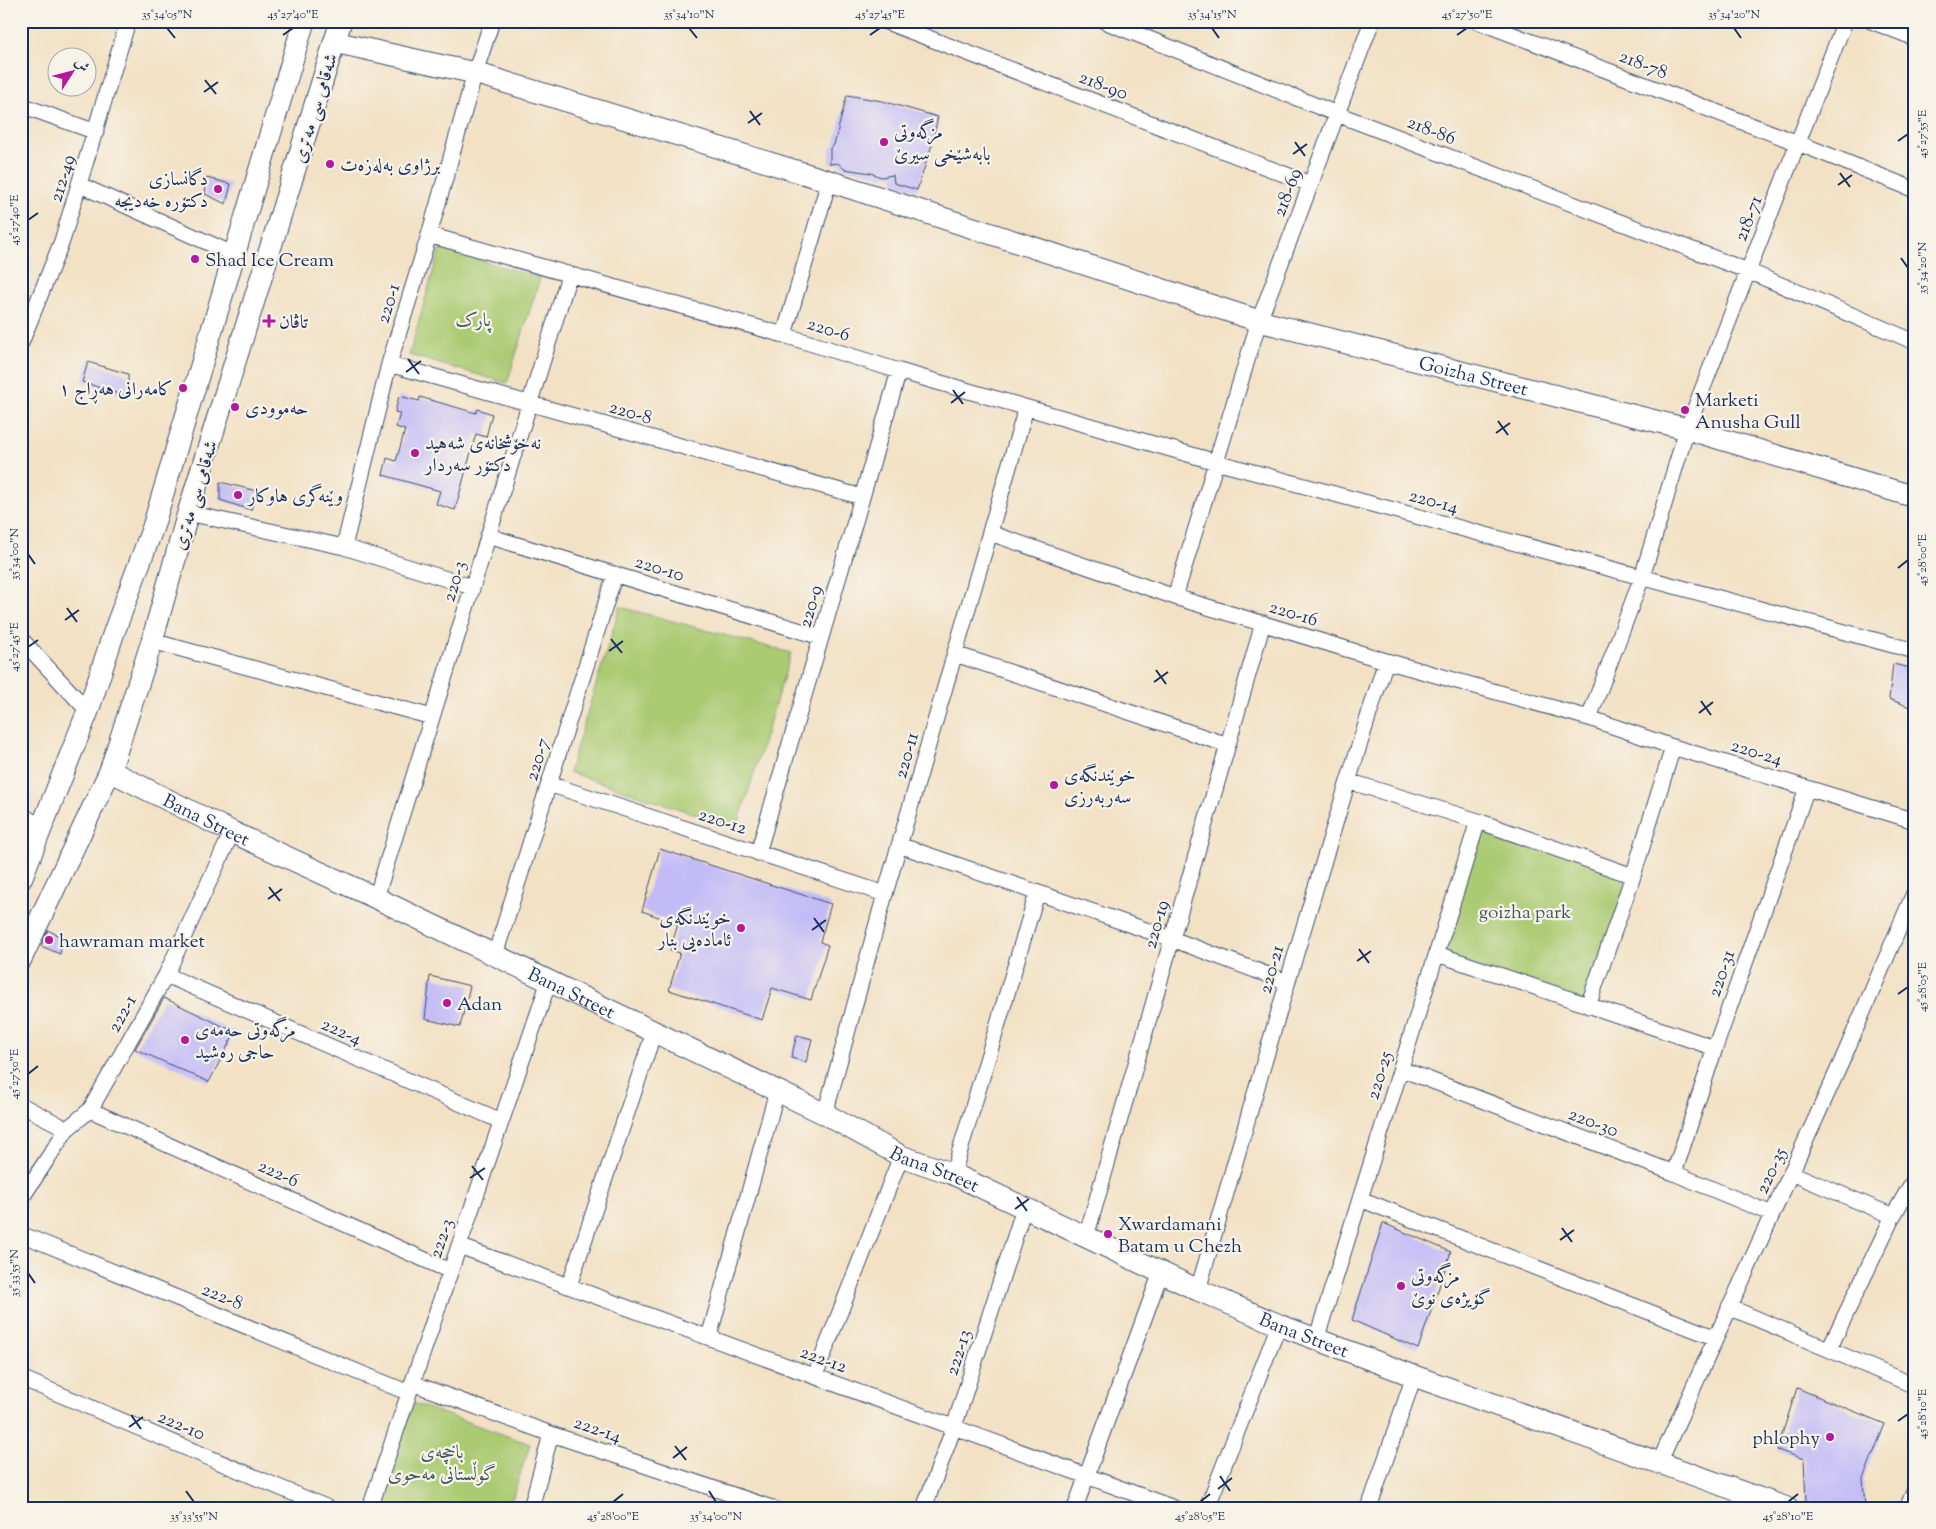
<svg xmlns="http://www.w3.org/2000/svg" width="1936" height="1529" viewBox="0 0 1936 1529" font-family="'Sorts Mill Goudy',Amiri,serif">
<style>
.green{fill:#abcb73;stroke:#637d68}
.building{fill:#c3bbf7}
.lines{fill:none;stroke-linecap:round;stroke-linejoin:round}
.street-casing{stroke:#3b4a6d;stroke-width:17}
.secondary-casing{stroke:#3b4a6d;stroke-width:23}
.street{stroke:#fff;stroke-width:15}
.secondary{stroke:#fff;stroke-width:21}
.ticks{fill:none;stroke:#1b2f5e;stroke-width:2}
.poi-dot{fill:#b5179e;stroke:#f7f3e8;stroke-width:2}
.labels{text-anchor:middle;stroke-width:4.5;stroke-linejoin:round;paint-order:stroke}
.street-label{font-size:19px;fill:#1b2f5e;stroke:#f7f3e8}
.poi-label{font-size:19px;fill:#1b2f5e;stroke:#f7f3e8;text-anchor:start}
.park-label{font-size:19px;fill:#3f5663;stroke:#f7f3e8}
.neatline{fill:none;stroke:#1b2f5e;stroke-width:2}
.ticks-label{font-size:12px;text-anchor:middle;fill:#1b2f5e}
</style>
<rect width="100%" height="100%" fill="#f7f3e8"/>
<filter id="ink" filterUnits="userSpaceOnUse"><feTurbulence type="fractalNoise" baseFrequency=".02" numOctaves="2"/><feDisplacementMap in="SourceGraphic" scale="10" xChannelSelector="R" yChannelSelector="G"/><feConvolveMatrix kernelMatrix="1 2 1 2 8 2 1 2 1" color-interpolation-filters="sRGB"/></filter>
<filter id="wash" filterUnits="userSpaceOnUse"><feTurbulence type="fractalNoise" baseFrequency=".0096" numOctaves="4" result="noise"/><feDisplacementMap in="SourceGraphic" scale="20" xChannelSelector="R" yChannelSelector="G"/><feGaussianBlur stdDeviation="1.12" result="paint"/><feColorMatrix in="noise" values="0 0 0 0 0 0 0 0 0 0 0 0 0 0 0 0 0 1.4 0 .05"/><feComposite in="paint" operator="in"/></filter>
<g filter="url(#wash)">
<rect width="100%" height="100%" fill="#f2e1c4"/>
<path class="green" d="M440,248L540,278L507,383L409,355Z
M620,607L791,653L737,828L569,772Z
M1478,821L1633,876L1588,1006L1437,954Z
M413,1403L530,1444L509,1508H377Z"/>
<g id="blocks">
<path class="building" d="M847,95L882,101L938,117L931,148L917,190L894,183L893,175L881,177L871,173L844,169L838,163L830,164V148L834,145Z
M207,178L231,184L226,204L205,194Z
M88,362L128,374V397L82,382Z
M399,396L419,401L420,397L476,413L478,409L492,414L486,437L476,434L455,510L436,504L440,491L383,475L387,458L396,461L405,430L396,427L400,413L395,412Z
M220,482L257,491L251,510L220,500Z
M1893,664L1915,669V709L1889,699Z
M660,849L831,904L820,942L828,945L811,1000L772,988L762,1020L669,990L680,953L670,950L678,924L642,911Z
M48,930L63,938L60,954L41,946Z
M430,976L470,986L460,1027L425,1019Z
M164,998L235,1032L209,1082L135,1049Z
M797,1035L812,1039L806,1062L791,1058Z
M1383,1223L1451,1252L1418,1349L1352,1320Z
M1797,1388L1885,1424L1863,1479L1865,1508H1847L1806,1501L1804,1459L1777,1450Z"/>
</g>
</g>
<g filter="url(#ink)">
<use href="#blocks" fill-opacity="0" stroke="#3b4a6d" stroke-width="1"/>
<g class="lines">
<defs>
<path id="street" d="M884,21L1310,184
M1104,21L1337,114L1748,271L1915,342
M1477,21L1798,143L1915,190
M1871,21L1915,38
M21,105L96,132
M80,185L233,254
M429,235L784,335L899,371L1216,462L1915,651
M784,335L829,181
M21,343L62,241L128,21
M389,364L862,497
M188,513L344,547L472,587
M990,533L1175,597L1386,661L1589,718L1673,747L1915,821
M488,536L821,637
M344,547L389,364L429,235L475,73L492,21
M1175,597L1259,321L1372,21
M21,639L88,711
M152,641L432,717
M955,654L1228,745
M1589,718L1642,577L1687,429L1845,21
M1348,781L1478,821L1633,876
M549,784L885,894
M21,814L42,828
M899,845L1172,939L1287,982
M758,853L899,371
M376,898L569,276
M1437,954L1715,1048
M495,955L615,574
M166,975L501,1121
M1588,1006L1633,876L1673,747
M1401,1069L1674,1173L1772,1214
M21,1105L67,1129
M90,1110L450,1271
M825,1114L885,894L1026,408
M1674,1173L1715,1048L1807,788
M1791,1173L1893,1216
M953,1174L1037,893
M21,1199L67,1129L90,1110L166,975L232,832
M1360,1199L1716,1338
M21,1234L409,1393
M1086,1237L1263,623
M459,1246L1174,1508
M569,1286L654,1032
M1198,1290C1259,1080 1319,869 1386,661
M1729,1307L1915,1386
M709,1337L777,1091
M1316,1340L1478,821
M1829,1349L1893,1216L1915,1178
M815,1376L901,1156
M21,1378L328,1508
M412,1383L551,1434L772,1508
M1659,1463L1841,1063L1915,891
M370,1508L549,981
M531,1508L551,1434
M924,1508L954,1427L1024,1208
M1075,1508L1161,1272
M1207,1508L1279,1325
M1369,1508L1414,1376
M1907,1508L1915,1490"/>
<g id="secondary">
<path id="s1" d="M334,42L475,73L829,181L1259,321L1687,429L1915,497"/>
<path id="s2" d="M110,771L232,832L376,898L825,1114L901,1156L953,1174L1198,1290L1279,1325L1414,1376L1787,1508"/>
<path d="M21,879L88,711L114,632L153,527L304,21"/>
<path d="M21,959L110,771L152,641L188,513L341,21"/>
</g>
</defs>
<use href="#street" class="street-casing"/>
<use href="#secondary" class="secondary-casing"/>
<use href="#street" class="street"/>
<use href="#secondary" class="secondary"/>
</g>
</g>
<path class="ticks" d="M167,28L175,38M689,28L697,38M1212,28L1219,38M1734,28L1741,38M283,35L293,28M870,35L880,28M1457,35L1467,28M205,80L216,94M204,92L218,82M750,111L760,125M748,123L762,113M1898,141L1908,134M1295,142L1305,156M1293,154L1307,144M1840,173L1850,187M1838,185L1852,175M28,220L38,213M1901,258L1908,268M408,359L419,374M406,372L421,361M953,390L963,404M951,403L965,392M1498,421L1508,435M1496,433L1510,423M28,554L35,564M1898,568L1908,560M67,608L77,622M65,620L79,610M611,639L622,653M28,647L38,640M609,651L623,641M1156,670L1166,684M1154,682L1168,672M1701,701L1711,715M1699,713L1713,702M269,887L280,901M268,899L282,889M814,918L824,932M812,930L826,920M1359,949L1369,963M1357,961L1371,951M1898,994L1908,987M28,1074L38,1066M472,1166L483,1180M470,1178L485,1168M1017,1197L1027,1211M1015,1209L1029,1199M1562,1228L1572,1242M1560,1240L1574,1230M28,1273L35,1283M131,1415L141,1429M1898,1421L1908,1414M129,1427L143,1417M675,1446L686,1460M673,1458L687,1447M1220,1476L1230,1491M1218,1489L1232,1478M186,1491L194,1502M709,1491L716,1502M613,1502L623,1494M1200,1502L1210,1494M1788,1502L1798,1494"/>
<g class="poi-dot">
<circle cx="884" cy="142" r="5"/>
<circle cx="330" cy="164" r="5"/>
<circle cx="218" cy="189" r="5"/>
<circle cx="195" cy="259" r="5"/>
<path d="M266.5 313.5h5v5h5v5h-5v5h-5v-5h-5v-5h5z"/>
<circle cx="183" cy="388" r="5"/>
<circle cx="235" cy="407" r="5"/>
<circle cx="1685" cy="410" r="5"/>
<circle cx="415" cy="453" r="5"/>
<circle cx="238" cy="495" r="5"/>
<circle cx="1054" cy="785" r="5"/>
<circle cx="741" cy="928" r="5"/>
<circle cx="49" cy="940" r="5"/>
<circle cx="447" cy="1003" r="5"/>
<circle cx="185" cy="1040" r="5"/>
<circle cx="1108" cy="1234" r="5"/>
<circle cx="1401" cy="1286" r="5"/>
<circle cx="1830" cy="1437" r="5"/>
</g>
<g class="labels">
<g class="street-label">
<text transform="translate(1644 63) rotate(21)" y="7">218-78</text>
<text transform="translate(1104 84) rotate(21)" y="7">218-90</text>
<text transform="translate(314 108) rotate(-73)" y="7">شەقامی سی مەتری</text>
<text transform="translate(1432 129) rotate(21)" y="7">218-86</text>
<text transform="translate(61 178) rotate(-73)" y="7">212-49</text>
<text transform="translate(1286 192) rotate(-69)" y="7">218-69</text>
<text transform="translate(1747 218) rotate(-69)" y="7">218-71</text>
<text transform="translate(387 303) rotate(-73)" y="7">220-1</text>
<text transform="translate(829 328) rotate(17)" y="7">220-6</text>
<text dy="7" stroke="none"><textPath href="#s1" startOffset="1188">Goizha Street</textPath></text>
<text transform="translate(631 411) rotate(16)" y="7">220-8</text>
<text transform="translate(194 495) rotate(-73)" y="7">شەقامی سی مەتری</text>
<text transform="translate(1434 500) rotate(15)" y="7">220-14</text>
<text transform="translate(660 567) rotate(17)" y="7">220-10</text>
<text transform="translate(453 581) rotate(-73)" y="7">220-3</text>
<text transform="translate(809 606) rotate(-74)" y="7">220-9</text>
<text transform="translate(1294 612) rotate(17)" y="7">220-16</text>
<text transform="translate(1757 751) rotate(17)" y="7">220-24</text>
<text transform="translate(905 755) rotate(-74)" y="7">220-11</text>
<text transform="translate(536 759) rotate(-73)" y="7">220-7</text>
<text dy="7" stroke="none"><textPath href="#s2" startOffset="108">Bana Street</textPath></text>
<text transform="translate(723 820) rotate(18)" y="7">220-12</text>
<text transform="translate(1155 924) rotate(-74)" y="7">220-19</text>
<text transform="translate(1270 969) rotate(-74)" y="7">220-21</text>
<text transform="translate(1720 973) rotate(-71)" y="7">220-31</text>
<text dy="7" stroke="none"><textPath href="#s2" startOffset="512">Bana Street</textPath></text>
<text transform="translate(121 1013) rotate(-61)" y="7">222-1</text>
<text transform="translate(342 1030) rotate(24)" y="7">222-4</text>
<text transform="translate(1378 1075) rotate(-73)" y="7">220-25</text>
<text transform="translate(1594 1121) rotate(21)" y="7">220-30</text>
<text dy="7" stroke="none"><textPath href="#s2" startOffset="916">Bana Street</textPath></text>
<text transform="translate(1770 1170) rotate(-65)" y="7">220-35</text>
<text transform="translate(279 1172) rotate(24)" y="7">222-6</text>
<text transform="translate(440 1238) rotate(-71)" y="7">222-3</text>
<text transform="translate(223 1295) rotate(22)" y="7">222-8</text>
<text dy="7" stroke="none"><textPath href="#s2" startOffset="1321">Bana Street</textPath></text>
<text transform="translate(957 1352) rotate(-72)" y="7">222-13</text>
<text transform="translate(824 1358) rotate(20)" y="7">222-12</text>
<text transform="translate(182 1424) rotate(23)" y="7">222-10</text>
<text transform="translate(598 1428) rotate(19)" y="7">222-14</text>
</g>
<g class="poi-label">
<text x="894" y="138">مزگه‌وتی<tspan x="894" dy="22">بابەشێخی سیرێ</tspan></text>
<text x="340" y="171">برژاوی بەلەزەت</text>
<text x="208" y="185" text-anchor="end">دگانسازی<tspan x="208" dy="22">دکتۆرە خەدیجە</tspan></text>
<text x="205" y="266">Shad Ice Cream</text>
<text x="279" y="328">تاڤان</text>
<text x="173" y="395" text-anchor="end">کامەرانی هەڕاج ۱</text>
<text x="1695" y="406">Marketi<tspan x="1695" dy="22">Anusha Gull</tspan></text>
<text x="245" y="414">حەموودی</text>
<text x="425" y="449">نەخۆشخانەی شەهید<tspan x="425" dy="22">دکتۆر سەردار</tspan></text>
<text x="248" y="502">وێنەگری هاوکار</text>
<text x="1064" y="781">خوێندنگەی<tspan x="1064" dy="22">سەربەرزی</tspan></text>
<text x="731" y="924" text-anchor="end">خوێندنگەی<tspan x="731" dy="22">ئامادەیی بنار</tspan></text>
<text x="59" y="947">hawraman market</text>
<text x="457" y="1010">Adan</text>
<text x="195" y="1036">مزگەوتی حەمەی<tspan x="195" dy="22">حاجی رەشید</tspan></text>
<text x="1118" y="1230">Xwardamani<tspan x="1118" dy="22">Batam u Chezh</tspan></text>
<text x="1411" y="1282">مزگەوتی<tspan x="1411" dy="22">گۆیژەی نوێ</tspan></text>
<text x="1820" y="1444" text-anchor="end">phlophy</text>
</g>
<g class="park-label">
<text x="473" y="326">پارک</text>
<text x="1525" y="918">goizha park</text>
<text x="442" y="1458">باخچەی<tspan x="442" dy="22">گوڵستانی مەحوی</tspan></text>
</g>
</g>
<rect width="1936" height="1529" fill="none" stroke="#f7f3e8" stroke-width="55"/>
<g transform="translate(72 72) rotate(54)"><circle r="24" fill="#f7f3e8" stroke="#9fa5b1"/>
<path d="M0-4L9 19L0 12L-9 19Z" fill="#b5179e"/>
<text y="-8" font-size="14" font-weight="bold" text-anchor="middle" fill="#1b2f5e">ش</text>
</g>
<rect x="28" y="28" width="1880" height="1474" class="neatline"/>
<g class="ticks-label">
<text x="167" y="18">35°34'05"N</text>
<text x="293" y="18">45°27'40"E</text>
<text x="689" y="18">35°34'10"N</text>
<text x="880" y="18">45°27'45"E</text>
<text x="1212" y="18">35°34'15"N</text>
<text x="1467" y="18">45°27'50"E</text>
<text x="1734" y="18">35°34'20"N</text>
<text transform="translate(1922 134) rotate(-90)" y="4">45°27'55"E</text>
<text transform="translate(14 220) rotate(-90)" y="4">45°27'40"E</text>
<text transform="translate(1922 268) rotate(-90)" y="4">35°34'20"N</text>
<text transform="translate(14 554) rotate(-90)" y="4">35°34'00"N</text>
<text transform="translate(1922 560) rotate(-90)" y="4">45°28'00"E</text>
<text transform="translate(14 647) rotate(-90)" y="4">45°27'45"E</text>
<text transform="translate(1922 987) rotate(-90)" y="4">45°28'05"E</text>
<text transform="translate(14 1074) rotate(-90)" y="4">45°27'50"E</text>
<text transform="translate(14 1273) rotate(-90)" y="4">35°33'55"N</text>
<text transform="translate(1922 1414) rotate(-90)" y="4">45°28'10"E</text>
<text x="194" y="1520">35°33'55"N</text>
<text x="613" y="1520">45°28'00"E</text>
<text x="716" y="1520">35°34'00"N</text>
<text x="1200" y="1520">45°28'05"E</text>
<text x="1788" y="1520">45°28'10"E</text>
</g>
</svg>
